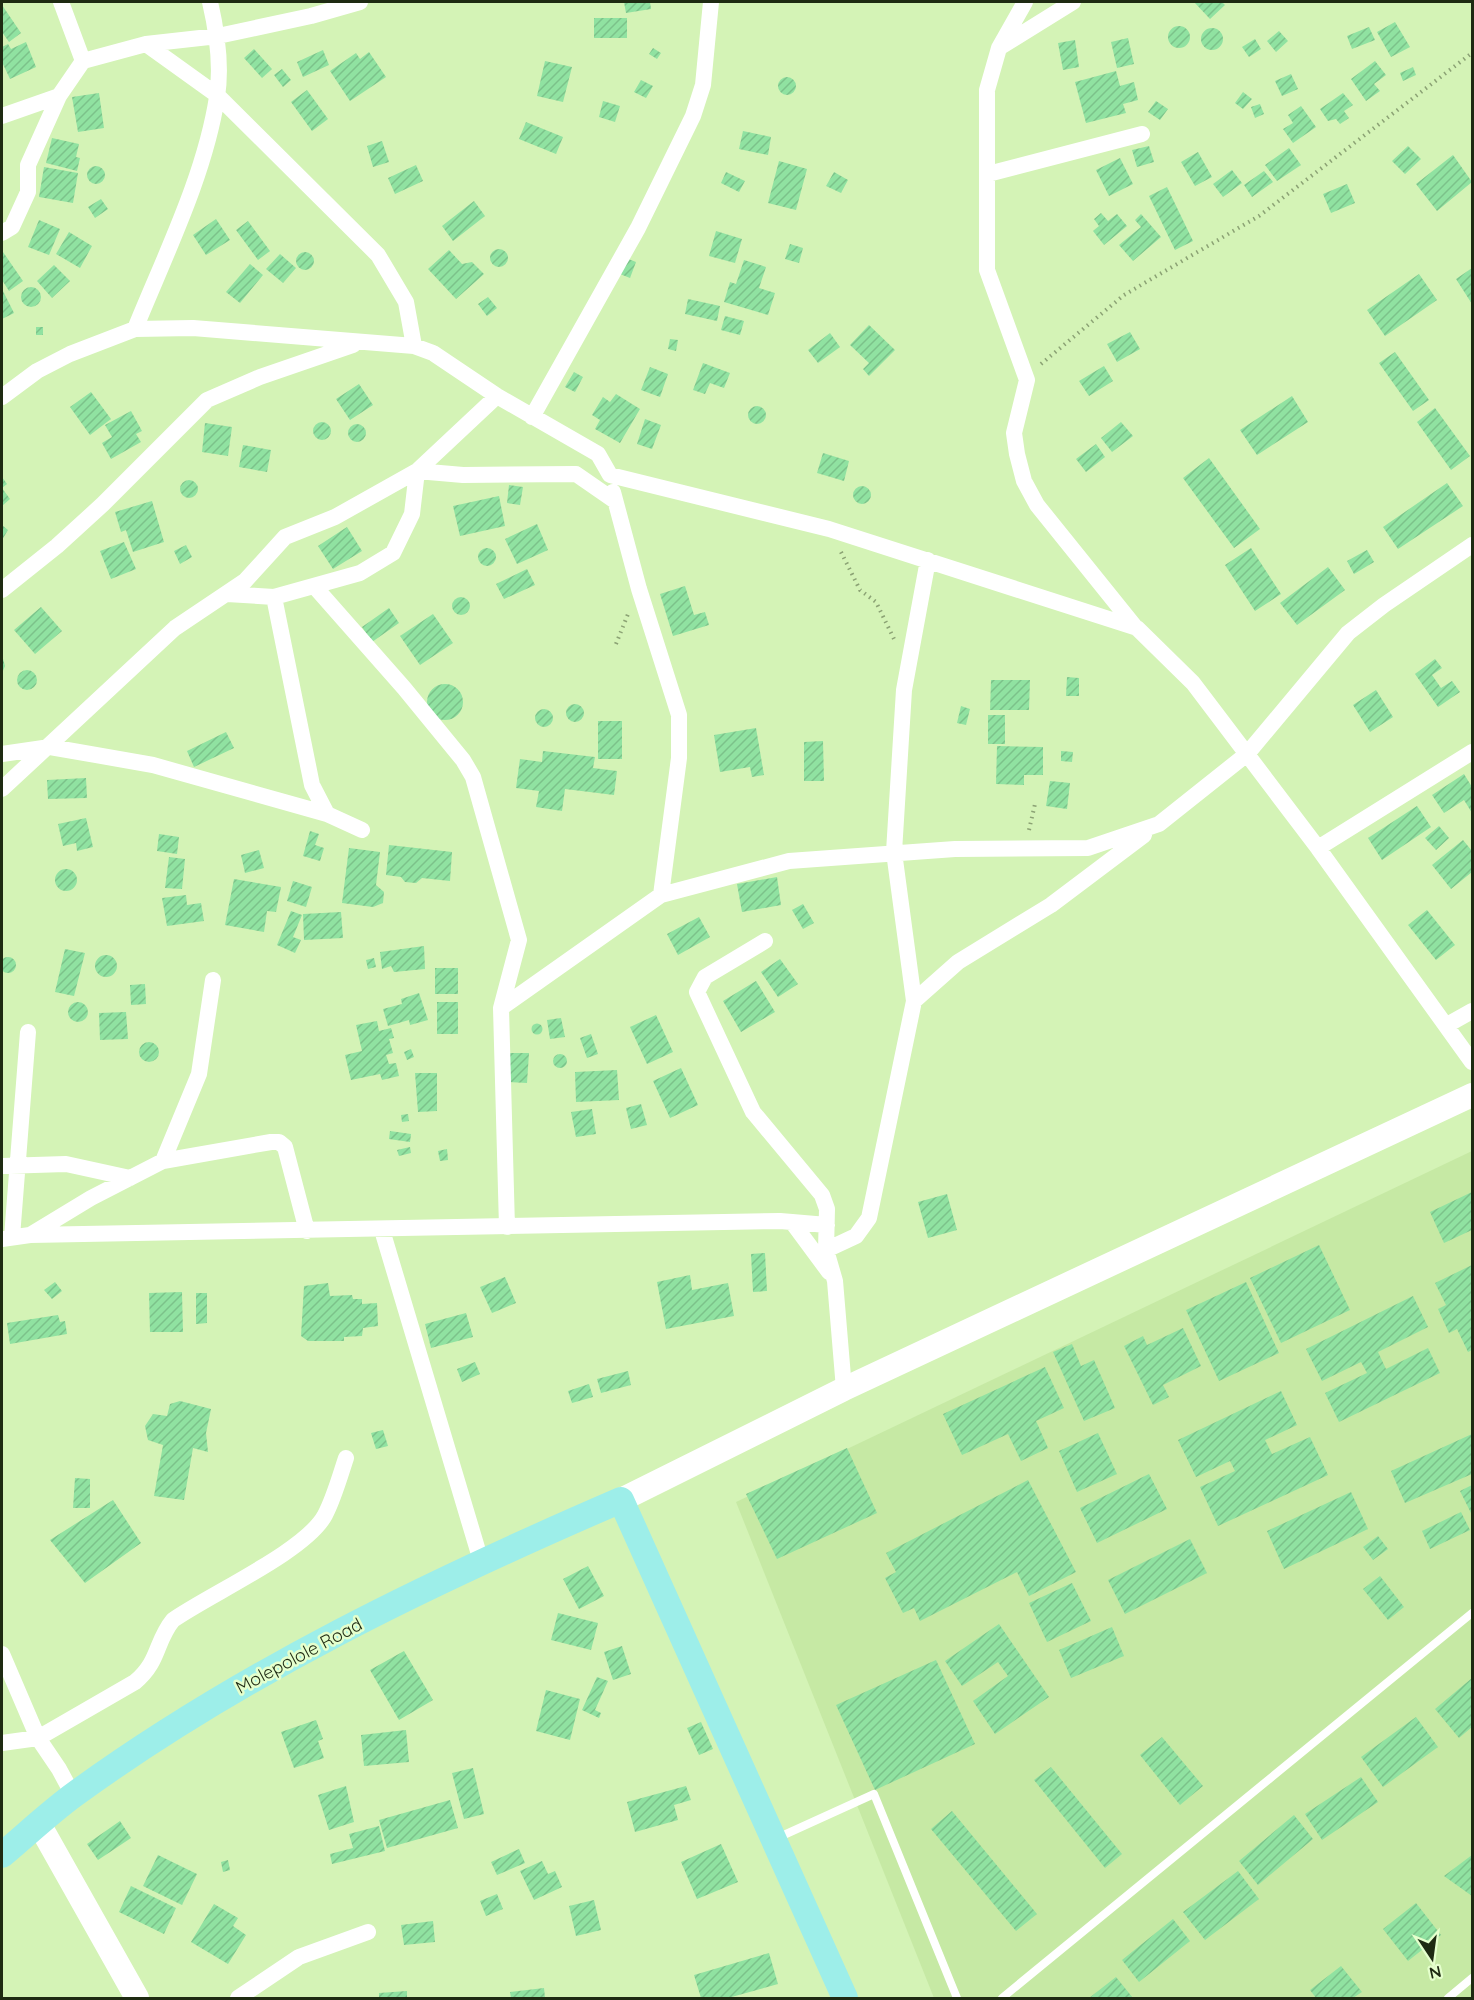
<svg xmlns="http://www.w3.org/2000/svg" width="1474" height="2000" viewBox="0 0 1474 2000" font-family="Quicksand,sans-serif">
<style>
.built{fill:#c6e9a4}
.building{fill:url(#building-hatch)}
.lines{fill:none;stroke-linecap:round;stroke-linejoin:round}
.path{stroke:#8ba274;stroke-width:4;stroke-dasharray:1.5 4.5;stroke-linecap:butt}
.lane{stroke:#fff;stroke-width:8}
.street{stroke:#fff;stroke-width:16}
.secondary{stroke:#fff;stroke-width:24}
.primary{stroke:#9deee9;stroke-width:26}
.labels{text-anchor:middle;stroke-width:5;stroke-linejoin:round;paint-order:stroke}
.street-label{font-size:18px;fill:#1e2a12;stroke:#e5ffcd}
</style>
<defs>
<pattern id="building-hatch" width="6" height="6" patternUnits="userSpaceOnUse" patternTransform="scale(1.5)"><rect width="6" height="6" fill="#90e2a1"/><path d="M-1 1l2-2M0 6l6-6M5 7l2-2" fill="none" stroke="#7cc28a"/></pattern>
</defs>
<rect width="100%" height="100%" fill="#d4f3b6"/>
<path class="built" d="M1472,1151V1998H934L736,1502Z"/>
<path class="building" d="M624,2H650L651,9L626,13Z
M1194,2H1222L1225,5L1210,19Z
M2,5L21,33L9,42L2,32Z
M594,18H627V38H594Z
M1395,22L1410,47L1391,57L1377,32Z
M1168 37a11 11 0 1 1 22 0a11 11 0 1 1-22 0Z
M1369,27L1375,40L1352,49L1347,36Z
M1201 39a11 11 0 1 1 22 0a11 11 0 1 1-22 0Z
M1279,31L1288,41L1276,52L1267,41Z
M1128,38L1134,64L1117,68L1111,42Z
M1255,39L1261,49L1249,57L1242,47Z
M1075,40L1079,67L1063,70L1058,43Z
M26,42L36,67L10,79L2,62V47L8,44L11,49Z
M653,48L661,53L657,59L649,54Z
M254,49L272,69L262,78L244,58Z
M323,50L329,65L303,77L297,62Z
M369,52L386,77L350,101L330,71L356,53L360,59Z
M545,61L572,67L563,102L537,96Z
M1375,61L1386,75L1374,84L1380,91L1366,101L1351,79Z
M1413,67L1416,75L1403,81L1400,73Z
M282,69L291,80L283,87L274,75Z
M1116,71L1120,86L1134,82L1138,100L1123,104L1126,113L1086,123L1075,82Z
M1291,74L1298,89L1282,96L1275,81Z
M778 86a9 9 0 1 1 18 0a9 9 0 1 1-18 0Z
M641,80L653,86L646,98L634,92Z
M307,90L328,119L312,131L291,102Z
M1243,92L1252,99L1243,109L1235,103Z
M99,93L104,128L78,132L72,97Z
M1343,93L1353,105L1344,111L1349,118L1340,124L1336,119L1328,121L1320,109Z
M603,101L620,106L615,122L599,117Z
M1156,101L1168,109L1160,120L1148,112Z
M1260,104L1264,114L1255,118L1251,107Z
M1301,106L1316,127L1293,143L1283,129L1293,123L1288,115Z
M526,122L563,137L556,154L519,139Z
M743,131L771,137L768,155L739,149Z
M52,138L79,144L76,157L80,158L77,171L46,163Z
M382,141L389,162L373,167L367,146Z
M1149,146L1154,162L1137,167L1132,150Z
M1408,146L1421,159L1405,174L1392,161Z
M1289,148L1301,165L1277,181L1265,165Z
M1198,152L1212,177L1195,186L1181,162Z
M1453,155L1472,182L1437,211L1416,184Z
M1120,158L1133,184L1109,196L1096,170Z
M779,161L807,169L796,210L768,203Z
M416,165L423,181L395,194L388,178Z
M87 175a9 9 0 1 1 18 0a9 9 0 1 1-18 0Z
M44,167L78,173L73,203L39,197Z
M1232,170L1242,183L1223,197L1213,184Z
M1264,171L1273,182L1252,197L1244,185Z
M726,172L745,181L739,192L721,183Z
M834,172L848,180L841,193L826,186Z
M1347,184L1355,203L1331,213L1323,194Z
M1167,187L1193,241L1175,250L1149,196Z
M101,199L108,209L95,218L88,207Z
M474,201L485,216L453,241L442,226Z
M1101,213L1108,221L1117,214L1127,226L1104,245L1093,231L1099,226L1094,219Z
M1141,214L1161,237L1133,261L1119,245L1141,227L1135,220Z
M216,219L230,240L206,255L193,235Z
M39,220L60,229L49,255L28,247Z
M248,221L270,251L258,260L236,230Z
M716,231L742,239L735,263L709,256Z
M69,232L92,246L80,268L56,254Z
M790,244L803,248L799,263L785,259Z
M490 258a9 9 0 1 1 18 0a9 9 0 1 1-18 0Z
M449,250L462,264L472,262L484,274L456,299L428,269Z
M296 261a9 9 0 1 1 18 0a9 9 0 1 1-18 0Z
M3,252L23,281L9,291L2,280Z
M280,254L296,268L283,283L266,269Z
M626,258L636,262L630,278L620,274Z
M744,260L766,267L759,288L775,293L768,315L724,302L730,282L736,284Z
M250,264L263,275L240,303L226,292Z
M54,265L70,281L52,298L37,281Z
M1472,268V304L1456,279Z
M1419,274L1437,300L1385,336L1367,310Z
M21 297a10 10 0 1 1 20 0a10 10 0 1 1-20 0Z
M2,289L14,313L2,319Z
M488,297L497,308L487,316L478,304Z
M688,299L720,306L717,321L685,314Z
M725,316L744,321L740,335L721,330Z
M869,325L895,350L869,376L863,369L869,363L850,345Z
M36,327H43V335H36Z
M1130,332L1140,349L1117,362L1107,344Z
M830,333L840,347L818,363L808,350Z
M670,339L678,340L676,351L668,349Z
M1395,352L1429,400L1413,411L1379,363Z
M703,363L730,373L724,388L710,383L705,394L693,390Z
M1104,366L1113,381L1089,396L1079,381Z
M650,367L668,374L660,397L641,390Z
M574,372L583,377L575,392L565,387Z
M359,384L373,405L350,420L336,399Z
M91,392L111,419L90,435L70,407Z
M616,394L640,409L620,443L595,429L600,420L592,415L603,397L610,402Z
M1292,396L1308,422L1257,455L1240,430Z
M748 415a9 9 0 1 1 18 0a9 9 0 1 1-18 0Z
M1435,408L1470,456L1451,470L1417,422Z
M131,411L142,431L136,434L141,442L111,459L102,443L112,437L105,425Z
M645,419L661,425L652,449L637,444Z
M313 431a9 9 0 1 1 18 0a9 9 0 1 1-18 0Z
M1121,422L1133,436L1112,452L1101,438Z
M205,423L232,427L228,456L202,452Z
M348 433a9 9 0 1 1 18 0a9 9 0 1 1-18 0Z
M1096,444L1105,457L1086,472L1076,459Z
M243,445L271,450L267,472L239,467Z
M823,453L849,461L844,481L817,473Z
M1209,458L1260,529L1234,548L1183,478Z
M2,477L7,484L2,488L10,499L2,506Z
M180 489a9 9 0 1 1 18 0a9 9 0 1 1-18 0Z
M1447,483L1463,506L1398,549L1383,527Z
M509,485L523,487L520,505L507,503Z
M853 495a9 9 0 1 1 18 0a9 9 0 1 1-18 0Z
M499,496L505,526L460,536L453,506Z
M152,501L164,542L133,552L126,530L121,532L115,512Z
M537,524L548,550L517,564L505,539Z
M2,525L8,530L2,540Z
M347,527L362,551L333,569L318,546Z
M124,542L136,569L111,579L100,551Z
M186,545L192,557L180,564L174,551Z
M478 557a9 9 0 1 1 18 0a9 9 0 1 1-18 0Z
M1251,548L1281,594L1255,611L1225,565Z
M1367,550L1374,562L1354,574L1347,561Z
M1328,567L1345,590L1297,625L1280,603Z
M527,569L535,585L504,599L496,584Z
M685,586L694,615L705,612L709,625L673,636L660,594Z
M452 606a9 9 0 1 1 18 0a9 9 0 1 1-18 0Z
M41,607L62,631L35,654L14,630Z
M389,608L399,623L372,642L362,627Z
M433,614L453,643L420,665L400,636Z
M2,655L5,666L2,673Z
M1435,659L1442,668L1432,675L1441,688L1452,681L1460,692L1438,707L1415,674Z
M17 680a10 10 0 1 1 20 0a10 10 0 1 1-20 0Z
M1067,677L1079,678V696H1066Z
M991,680H1030L1029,710H990Z
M427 702a18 18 0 1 1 36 0a18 18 0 1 1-36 0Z
M1376,690L1393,717L1370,732L1353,705Z
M566 713a9 9 0 1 1 18 0a9 9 0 1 1-18 0Z
M961,706L970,709L966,725L957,723Z
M535 718a9 9 0 1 1 18 0a9 9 0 1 1-18 0Z
M988,715H1005V744H988Z
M598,721H622V759H598Z
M756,728L764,775L752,777L750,767L720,772L714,735Z
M226,732L234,748L194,767L187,751Z
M823,741L824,781H804V742Z
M997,746L1043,747V775H1024V785L996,784Z
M543,751L595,757L593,768L617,771L614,795L565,789L562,811L536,807L539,791L516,788L520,759L542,762Z
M1061,751L1073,752L1072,762L1061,761Z
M1464,774L1472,787V813L1464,800L1444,813L1432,795Z
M86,778L87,798L48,799L47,780Z
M1050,781L1070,783L1067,809L1046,806Z
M1417,806L1431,827L1382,860L1368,838Z
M86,818L93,847L77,851L76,843L63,846L58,824Z
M1439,826L1449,838L1436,850L1425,838Z
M310,831L319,834L315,845L324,848L320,861L303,856Z
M159,834L179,837L177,854L157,851Z
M1463,840L1472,851V872L1451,889L1432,865Z
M389,845L452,852L450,881L422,878L416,883L405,882L401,877L386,875Z
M349,848L380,852L376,885L384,892L383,903L373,907L342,903Z
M259,850L264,868L245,873L241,855Z
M169,857L185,859L182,889L165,888Z
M55 880a11 11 0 1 1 22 0a11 11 0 1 1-22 0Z
M777,877L781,905L742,912L737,884Z
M234,879L281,887L276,912L267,911L264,932L225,925Z
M293,881L312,887L306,907L287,901Z
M186,895L187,905L201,903L204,921L167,926L162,898Z
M803,904L814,923L803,929L792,910Z
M1427,910L1455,945L1436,960L1408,925Z
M291,911L302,915L293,937L301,940L295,953L277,945Z
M341,912L343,938L304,940L303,914Z
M699,917L710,937L678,955L667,934Z
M424,946L425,969L394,972L391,966L382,969L380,952Z
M65,949L85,953L74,996L55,992Z
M95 966a11 11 0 1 1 22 0a11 11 0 1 1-22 0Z
M0 965a8 8 0 1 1 16 0a8 8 0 1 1-16 0Z
M374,958L376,967L368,969L366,960Z
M780,959L798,984L778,997L761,972Z
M435,968H458V994H435Z
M756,981L775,1012L741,1032L723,1001Z
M145,984L146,1004L131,1005L130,985Z
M419,993L428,1020L410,1025L409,1020L388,1026L383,1009L402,1004L401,999Z
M68 1012a10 10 0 1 1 20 0a10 10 0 1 1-20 0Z
M437,1002H458V1034H437Z
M126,1012L128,1039L100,1040L99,1013Z
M656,1015L673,1052L647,1064L630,1027Z
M561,1018L565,1037L550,1039L547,1020Z
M377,1021L379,1031L391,1028L394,1038L389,1039L393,1053L386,1055L389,1064L396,1063L399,1076L382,1080L380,1074L351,1080L345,1055L362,1051L356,1025Z
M531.5 1029a5.5 5.5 0 1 1 11 0a5.5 5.5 0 1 1-11 0Z
M591,1034L598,1054L587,1058L580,1038Z
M139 1052a10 10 0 1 1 20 0a10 10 0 1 1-20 0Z
M411,1049L414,1057L407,1060L404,1052Z
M507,1053H529L527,1083L506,1082Z
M553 1061a7 7 0 1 1 14 0a7 7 0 1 1-14 0Z
M681,1068L698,1105L670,1118L653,1081Z
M617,1070L619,1100L576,1102L575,1072Z
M415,1073H437V1111L418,1112Z
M641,1104L647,1125L631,1129L626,1108Z
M592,1109L596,1134L576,1137L571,1112Z
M408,1114L409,1121L402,1122L401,1115Z
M390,1131L411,1134L410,1142L389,1139Z
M410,1147L411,1153L399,1156L397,1150Z
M447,1149L448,1160L440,1161L438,1151Z
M1472,1192V1230L1444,1243L1430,1212Z
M947,1194L957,1230L928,1238L918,1202Z
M1319,1245L1350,1310L1281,1343L1250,1278Z
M765,1253L767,1291L753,1292L751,1254Z
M1472,1265V1350L1468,1352L1457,1329L1449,1333L1438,1309L1446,1305L1435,1283Z
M690,1275L692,1290L728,1283L734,1316L666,1329L657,1282Z
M505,1277L516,1303L492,1313L480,1287Z
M55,1282L62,1291L52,1299L44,1290Z
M1246,1282L1279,1353L1219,1381L1186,1310Z
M328,1283L330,1296L352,1295L353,1299H362V1304L377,1303L378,1326L363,1328L362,1336L344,1337V1341H308L301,1336L304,1286Z
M182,1292L183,1332H150L149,1293Z
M196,1293H207V1323L196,1324Z
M1413,1296L1428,1327L1378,1352L1386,1369L1428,1348L1440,1373L1339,1422L1325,1393L1367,1373L1361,1362L1322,1381L1306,1349Z
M466,1313L473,1337L431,1348L425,1324Z
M58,1315L60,1322L65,1321L67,1334L10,1344L7,1323Z
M1183,1328L1201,1366L1163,1385L1169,1397L1153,1405L1124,1346L1143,1336L1147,1345Z
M1072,1344L1081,1366L1094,1360L1115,1408L1084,1421L1053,1352Z
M475,1362L480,1374L462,1382L457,1369Z
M1045,1367L1064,1408L1036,1421L1048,1448L1021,1461L1008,1434L962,1455L943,1414Z
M628,1371L631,1385L601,1393L597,1379Z
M589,1384L593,1397L572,1403L568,1391Z
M1281,1391L1297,1425L1265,1440L1272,1454L1310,1437L1328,1475L1218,1526L1200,1487L1235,1471L1230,1461L1196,1477L1178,1440Z
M180,1401L211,1409L206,1433L208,1452L193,1448L184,1500L154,1496L163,1445L148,1440L145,1426L153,1414L167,1416L170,1404Z
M383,1430L388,1446L376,1449L371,1433Z
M1098,1433L1117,1474L1077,1492L1059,1451Z
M1472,1434V1474L1405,1503L1391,1471Z
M847,1448L877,1513L777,1559L746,1494Z
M1149,1474L1167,1509L1097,1543L1080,1508Z
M75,1478L90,1479V1508H73Z
M1028,1480L1076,1572L1029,1596L1017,1572L920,1621L914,1608L903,1613L885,1578L896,1572L886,1553Z
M1472,1485V1515L1460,1491Z
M1351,1492L1368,1529L1284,1569L1267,1531Z
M113,1500L141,1543L85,1583L50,1540Z
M1461,1512L1470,1530L1430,1549L1422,1531Z
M1378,1536L1388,1549L1373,1560L1363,1547Z
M1190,1539L1207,1573L1125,1614L1108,1580Z
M588,1566L604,1596L579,1609L563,1579Z
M1380,1576L1404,1607L1388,1620L1363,1589Z
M1072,1583L1091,1621L1047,1642L1029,1603Z
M558,1613L598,1623L591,1650L551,1640Z
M999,1624L1049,1697L995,1734L973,1701L1008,1676L998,1662L962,1686L945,1661Z
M1112,1627L1124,1656L1071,1678L1059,1650Z
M622,1646L631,1674L613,1680L604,1652Z
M404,1651L433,1700L399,1720L370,1670Z
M936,1660L975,1744L875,1790L836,1705Z
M597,1677L608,1681L595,1710L601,1713L599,1718L582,1710Z
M1472,1678V1727L1459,1738L1435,1709Z
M546,1690L580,1699L570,1740L536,1731Z
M1416,1717L1438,1747L1383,1787L1361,1757Z
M316,1720L323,1739L318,1741L324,1758L294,1768L281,1732Z
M701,1722L713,1749L699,1755L687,1728Z
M406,1730L409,1762L364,1766L361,1735Z
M1162,1737L1203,1786L1180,1805L1140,1755Z
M1051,1767L1122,1854L1105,1868L1034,1780Z
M473,1768L484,1814L464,1819L452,1773Z
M1361,1777L1378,1802L1322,1840L1305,1814Z
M346,1786L354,1822L329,1830L318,1795Z
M686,1786L691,1800L674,1805L678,1820L635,1832L627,1802Z
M450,1800L458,1828L387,1848L379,1820Z
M952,1811L1037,1914L1016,1931L931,1829Z
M1294,1815L1313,1839L1258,1885L1239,1861Z
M120,1821L131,1838L98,1860L87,1844Z
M379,1826L385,1851L332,1864L330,1854L353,1848L349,1834Z
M721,1844L738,1882L697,1899L681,1862Z
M519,1849L525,1863L497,1875L491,1862Z
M158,1855L197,1874L182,1905L143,1886Z
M1472,1855V1896L1444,1876Z
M228,1860L230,1870L223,1872L221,1862Z
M542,1861L548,1874L555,1871L562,1887L534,1900L520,1871Z
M1238,1871L1259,1899L1205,1940L1183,1912Z
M131,1886L176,1908L164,1934L119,1912Z
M497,1894L503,1909L486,1916L480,1901Z
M594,1900L601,1930L576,1936L569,1906Z
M1416,1903L1441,1935L1408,1961L1383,1929Z
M214,1904L238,1918L233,1926L246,1935L228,1964L191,1942Z
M1173,1919L1190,1941L1139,1982L1122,1960Z
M433,1921L435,1942L404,1945L401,1925Z
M769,1953L778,1984L728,1998H701L694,1975Z
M1341,1966L1362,1992L1353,1998H1316L1310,1990Z
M1116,1977L1133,1998H1089Z
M544,1988L545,1998H511L510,1992Z
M407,1991V1998H379V1993Z"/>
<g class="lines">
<path class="path" d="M1041,364L1124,295L1259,216L1472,53
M841,552L860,590L876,602L894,639
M616,644L628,614
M1029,830L1035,804"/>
<path class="lane" d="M775,1839L874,1794L957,1998
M1002,1998L1472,1613
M1448,1998L1472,1978"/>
<path class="street" d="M61,2L83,61
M1025,2L999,48L987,90V270L1027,380L1014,433L1017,454L1024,481L1037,505L1136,628
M146,44L217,95L378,255L406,302L414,346
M1002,46L1073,2
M2,116L59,96L83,61L146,44L218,36L311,16L360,2
M988,174L1142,134
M2,233L12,227L28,192V165L59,96
M135,329C165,255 205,175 217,97C222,65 217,32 210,2
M2,397L37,371L70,354L135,329L193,328L414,346L433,353L497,396L598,454L610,475L829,529L1137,628L1193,683L1318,848L1472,1062
M532,417L638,228L693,116L703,85L711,2
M613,492L639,589L679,715V758L661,895
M315,587L404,688L463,760L473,777L519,940L501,1008L507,1227
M2,590L57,546L103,504L207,400L260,377L353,345
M227,594L274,597L360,573L393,553L412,514L417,471L463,475L576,474L615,501
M274,597L312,785L327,814
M2,754L50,747L153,765L327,814L362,830
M2,789L175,628L245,581L285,537L335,517L417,471L497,396
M1318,848L1472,752
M765,941L705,977L697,992L753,1112L822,1195L827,1209L826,1250
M914,1001L958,962L1051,905L1144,835
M501,1008L661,895L789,861L955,849L1088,848L1159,824L1247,754L1348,633L1384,605L1472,545
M1447,1025L1472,1011
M163,1161L199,1074L213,980
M2,1166L66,1164L130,1178
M792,1222L827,1225
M382,1230L481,1561
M30,1235L780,1221L792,1222L829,1272
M12,1237L28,1032
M2,1239L30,1235L91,1198L163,1161L271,1142H279L285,1147L307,1231
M844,1389L835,1281L826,1250L856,1236L869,1218L914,1001L894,852L904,690L928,560
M2,1654L38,1738L59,1769L73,1795
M2,1743L38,1738L135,1682C160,1661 155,1642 173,1620C210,1594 306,1551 325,1515C334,1498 340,1476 346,1458
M238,1998L299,1957L368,1932"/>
<path class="secondary" d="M621,1500L844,1389L1472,1095
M39,1824L137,1998"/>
<path class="primary" d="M2,1855C26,1835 49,1813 75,1794C243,1672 431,1582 621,1500L845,1998"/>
</g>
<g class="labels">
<g class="street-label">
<text transform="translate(299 1656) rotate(-28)" y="6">Molepolole Road</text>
</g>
</g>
<rect width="1474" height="2000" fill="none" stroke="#1e2a12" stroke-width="6"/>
<g transform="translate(1432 1958) rotate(167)" stroke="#e5ffcd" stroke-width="4.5" paint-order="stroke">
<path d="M0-4.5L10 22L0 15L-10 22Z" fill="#1e2a12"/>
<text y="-9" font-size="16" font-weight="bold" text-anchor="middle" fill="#1e2a12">N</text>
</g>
</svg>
